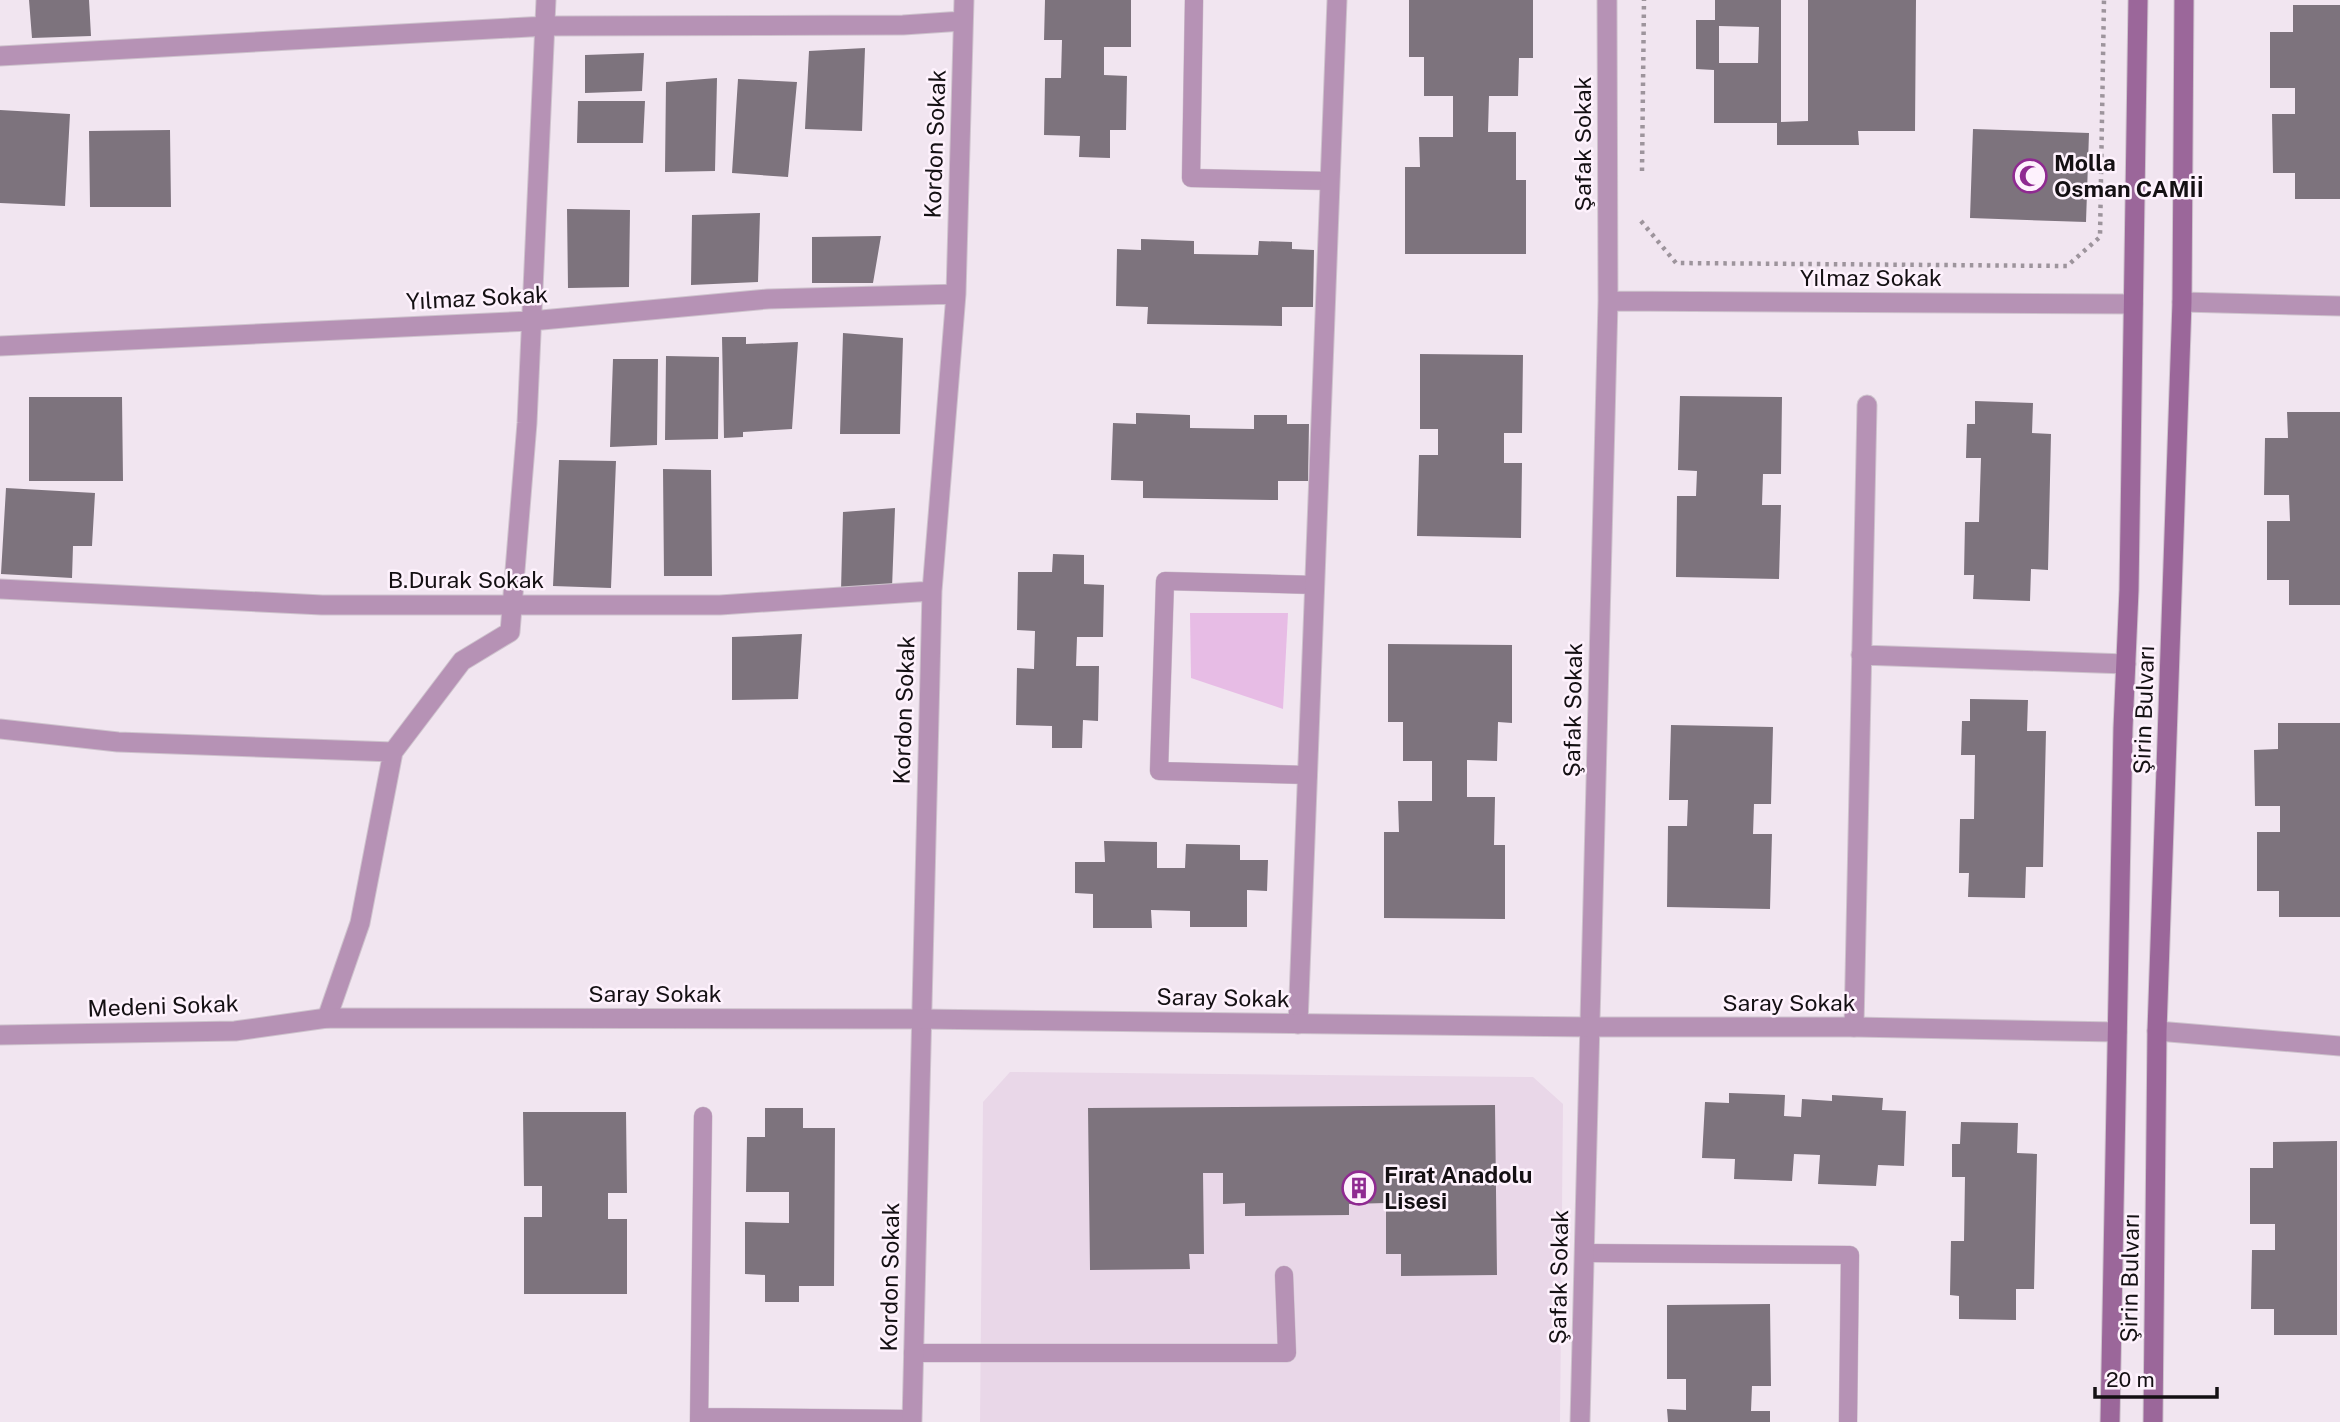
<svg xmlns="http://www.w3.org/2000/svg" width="2340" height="1422" viewBox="0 0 2340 1422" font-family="'Public Sans',sans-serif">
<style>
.built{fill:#e9d7e8}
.green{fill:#e7bce5}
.building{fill:#7d737d;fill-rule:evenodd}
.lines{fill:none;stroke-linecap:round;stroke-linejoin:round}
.service-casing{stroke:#cec3cd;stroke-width:19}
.minor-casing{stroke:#cec3cd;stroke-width:21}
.tertiary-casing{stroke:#cec3cd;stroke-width:21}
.secondary-casing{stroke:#cec3cd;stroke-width:21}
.path{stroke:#9d949c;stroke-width:4.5;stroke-dasharray:3.5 5;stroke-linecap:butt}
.service{stroke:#b692b5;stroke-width:18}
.minor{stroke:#b692b5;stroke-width:19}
.tertiary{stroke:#b692b5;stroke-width:19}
.secondary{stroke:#9b679a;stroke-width:19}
.labels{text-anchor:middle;stroke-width:5;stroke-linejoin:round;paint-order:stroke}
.street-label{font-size:23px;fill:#141013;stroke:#fef2fd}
.poi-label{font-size:23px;font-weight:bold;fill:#141013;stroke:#fef2fd;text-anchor:start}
</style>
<rect width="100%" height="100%" fill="#f1e5f0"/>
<path class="built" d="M1010,1072L1533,1077L1563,1104L1560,1422H980L983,1102Z"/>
<path class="green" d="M1190,613H1288L1283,709L1191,678Z"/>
<path class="building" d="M29,0H89L91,36L32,38Z
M1045,0H1131V47H1104V75L1127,76L1126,130H1110V158L1079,157L1080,136L1044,135L1045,78H1061L1062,40H1044Z
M1409,0H1533V58H1519L1518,96H1489L1488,132H1516V180H1526V254H1405V167H1420L1419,137H1453V96H1424V57H1409Z
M1715,0H1781V122L1808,121V0H1916L1915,131H1858L1859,145H1777V123H1714V70L1696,69V20H1715ZM1719,26L1759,27L1758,63H1719Z
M2293,5H2340V199H2295V173H2273L2272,114H2295V88H2270V32H2293Z
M865,48L862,131L805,129L809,51Z
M644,53L642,91L585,93V55Z
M717,78L715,171L665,172L666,82Z
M738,79L797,82L788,177L732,173Z
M578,101H645L643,143H577Z
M0,110L70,114L65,206L0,203Z
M1973,129L2089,133L2086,222L1970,218Z
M170,130L171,207H90L89,131Z
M567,209L630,210L629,287L568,288Z
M760,213L758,282L691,285L692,215Z
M881,236L873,283H812V237Z
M1141,239L1194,241V254L1258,255L1259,241L1292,242V249L1314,250L1313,307H1282V326L1147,324L1148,307L1116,306L1117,249L1141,250Z
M843,333L903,338L900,434H840Z
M722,337H746V344L798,342L792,429L743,432V437L724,438Z
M1420,354L1523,355L1522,433H1504V463H1522L1521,538L1417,536L1419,455H1438V429H1420Z
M666,356L719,357L718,439L665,440Z
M613,359H658L657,445L610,447Z
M1680,396L1782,397L1781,474H1763L1762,505H1781L1779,579L1676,577L1677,496H1696L1697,471L1678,470Z
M29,397H122L123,481H29Z
M1975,401L2033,403L2032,433L2051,434L2048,570L2031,569L2030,601L1973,599L1974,575H1964L1965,522H1979L1981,458H1966L1967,424H1975Z
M2287,412H2340V605H2289V580H2267V521H2290L2289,495H2264L2265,438H2288Z
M1136,413L1190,415V428L1254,429V415H1287V424H1309L1308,481H1278V500L1143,498V481L1111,480L1113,423L1136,424Z
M559,460L616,461L611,588L553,586Z
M663,469L711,470L712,576H664Z
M6,488L95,493L92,546H73L72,578L1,574Z
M895,508L892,588L841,591L843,512Z
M1053,554L1084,555V584L1104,585L1103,637H1077L1076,666H1099L1098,721L1083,720L1082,748H1052V726L1016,725L1017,668L1034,669L1035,631L1017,630L1018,572H1052Z
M802,634L798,699L732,700V637Z
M1388,644L1512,645V723L1498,722L1497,761L1467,760V797H1495L1494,845H1505V919L1384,918V832H1399L1398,801H1432V761H1403V722H1388Z
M1970,699L2028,700L2027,731H2046L2043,867H2026L2025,898L1968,897L1969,873H1959L1960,819H1974L1975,755H1961L1962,721H1970Z
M2278,723H2340V917H2279V891H2257V832H2280V806H2255L2254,750L2278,749Z
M1671,725L1773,727L1771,804H1754L1753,834H1772L1770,909L1667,907L1668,826H1687L1688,800H1669Z
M1104,841L1157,842V868H1185L1186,844L1240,845V860H1268L1267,891L1247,890V927H1190V911L1151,910L1152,928H1093V894L1075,893V862H1105Z
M1729,1093L1785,1095L1784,1116L1801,1117L1802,1099L1832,1101V1095L1883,1098L1882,1110L1906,1111L1904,1166L1878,1165L1876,1186L1818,1184L1820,1155L1794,1154L1792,1181L1734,1179L1735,1159L1702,1158L1705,1102L1729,1103Z
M1495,1105L1497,1275L1401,1276V1254H1386V1203L1349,1204V1215L1245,1216V1203L1223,1204V1173H1203L1204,1254H1189L1190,1269L1090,1270L1088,1108Z
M765,1108H803V1128H835L834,1286H799V1302H765V1275L745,1274V1222L789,1223V1192H746L747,1137H765Z
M523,1112H626L627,1193H608V1219H627V1294H524V1217H542V1186H524Z
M1961,1122L2018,1123L2017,1153L2037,1154L2034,1289H2016V1320L1959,1319V1296L1950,1295L1951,1241H1964L1965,1177H1952V1144H1960Z
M2337,1141V1335H2274V1309H2251L2252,1250H2275V1224H2250V1168H2273V1142Z
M1770,1304L1771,1386H1752L1751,1411H1770V1422H1668L1667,1409L1686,1410V1379H1667V1305Z"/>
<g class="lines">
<defs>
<path id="service" d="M1194,0L1191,178L1330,181
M1308,775L1159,771L1165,581L1315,585
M1584,1253L1850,1255L1848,1422
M913,1353H1287L1284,1275
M699,1417L912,1419
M699,1422L703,1116"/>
<path id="minor" d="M0,56L547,26L903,25L963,21
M1608,301L2133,304
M2182,302L2340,306
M0,346L531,321L768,299L956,294
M0,589L322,605H720L932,591
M1861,655L2126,664
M0,729L118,742L393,752
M327,1018L360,923L393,752L462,661L510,632L527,423L546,0
M1298,1024L1337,0
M1854,1027L1867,405
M912,1422L932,591L956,294L964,0
M1580,1422L1608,301L1607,0"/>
<path id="tertiary" d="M2157,1031L2340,1046
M0,1035L235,1031L327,1018L920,1019L1589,1027H1854L2117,1032"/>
<path id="secondary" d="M2110,1422L2123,728L2129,590L2138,0
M2153,1422L2157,1031L2182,302L2184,0"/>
</defs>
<use href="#service" class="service-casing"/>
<use href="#minor" class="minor-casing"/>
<use href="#tertiary" class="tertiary-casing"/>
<use href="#secondary" class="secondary-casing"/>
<path class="path" d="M1642,171L1644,0
M1641,221L1676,263L2067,266L2100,237L2104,0"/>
<use href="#service" class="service"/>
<use href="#minor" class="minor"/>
<use href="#tertiary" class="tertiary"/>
<use href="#secondary" class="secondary"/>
</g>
<defs>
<symbol id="mosque-ring" viewBox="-11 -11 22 22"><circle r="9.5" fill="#fef2fd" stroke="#8f2a91" stroke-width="1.5"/><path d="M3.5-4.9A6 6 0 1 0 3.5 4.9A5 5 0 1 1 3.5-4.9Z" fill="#8f2a91"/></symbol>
<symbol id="building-ring" viewBox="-11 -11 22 22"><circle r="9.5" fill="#fef2fd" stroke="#8f2a91" stroke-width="1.5"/><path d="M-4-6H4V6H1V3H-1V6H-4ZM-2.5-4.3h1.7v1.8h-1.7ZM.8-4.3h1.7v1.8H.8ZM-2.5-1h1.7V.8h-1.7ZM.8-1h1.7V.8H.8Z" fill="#8f2a91"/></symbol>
</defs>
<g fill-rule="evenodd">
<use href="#mosque-ring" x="2011" y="157" width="38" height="38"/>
<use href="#building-ring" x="1340" y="1169" width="38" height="38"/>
</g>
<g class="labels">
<g class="street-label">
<text transform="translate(935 144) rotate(-88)" y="8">Kordon Sokak</text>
<text transform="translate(1583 144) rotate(-90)" y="8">Şafak Sokak</text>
<text x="1871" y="286">Yılmaz Sokak</text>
<text transform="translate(477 298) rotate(-3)" y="8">Yılmaz Sokak</text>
<text x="466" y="588">B.Durak Sokak</text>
<text transform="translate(904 710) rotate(-88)" y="8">Kordon Sokak</text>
<text transform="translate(1573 710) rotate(-89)" y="8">Şafak Sokak</text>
<text transform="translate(2144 710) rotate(-88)" y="8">Şirin Bulvarı</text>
<text x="655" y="1002">Saray Sokak</text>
<text transform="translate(1223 998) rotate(1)" y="8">Saray Sokak</text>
<text x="1789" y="1011">Saray Sokak</text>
<text transform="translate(163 1006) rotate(-2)" y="8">Medeni Sokak</text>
<text transform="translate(890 1277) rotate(-89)" y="8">Kordon Sokak</text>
<text transform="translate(1559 1277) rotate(-89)" y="8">Şafak Sokak</text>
<text transform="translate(2130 1278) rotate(-89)" y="8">Şirin Bulvarı</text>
</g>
<g class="poi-label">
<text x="2054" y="171">Molla<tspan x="2054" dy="26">Osman CAMİİ</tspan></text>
<text x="1384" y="1183">Fırat Anadolu<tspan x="1384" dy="26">Lisesi</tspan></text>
</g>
</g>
<path d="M2095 1387v10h122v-10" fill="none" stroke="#141013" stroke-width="3.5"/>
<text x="2106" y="1387" font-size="21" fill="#141013" stroke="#fef2fd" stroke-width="5" paint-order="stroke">20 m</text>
</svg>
